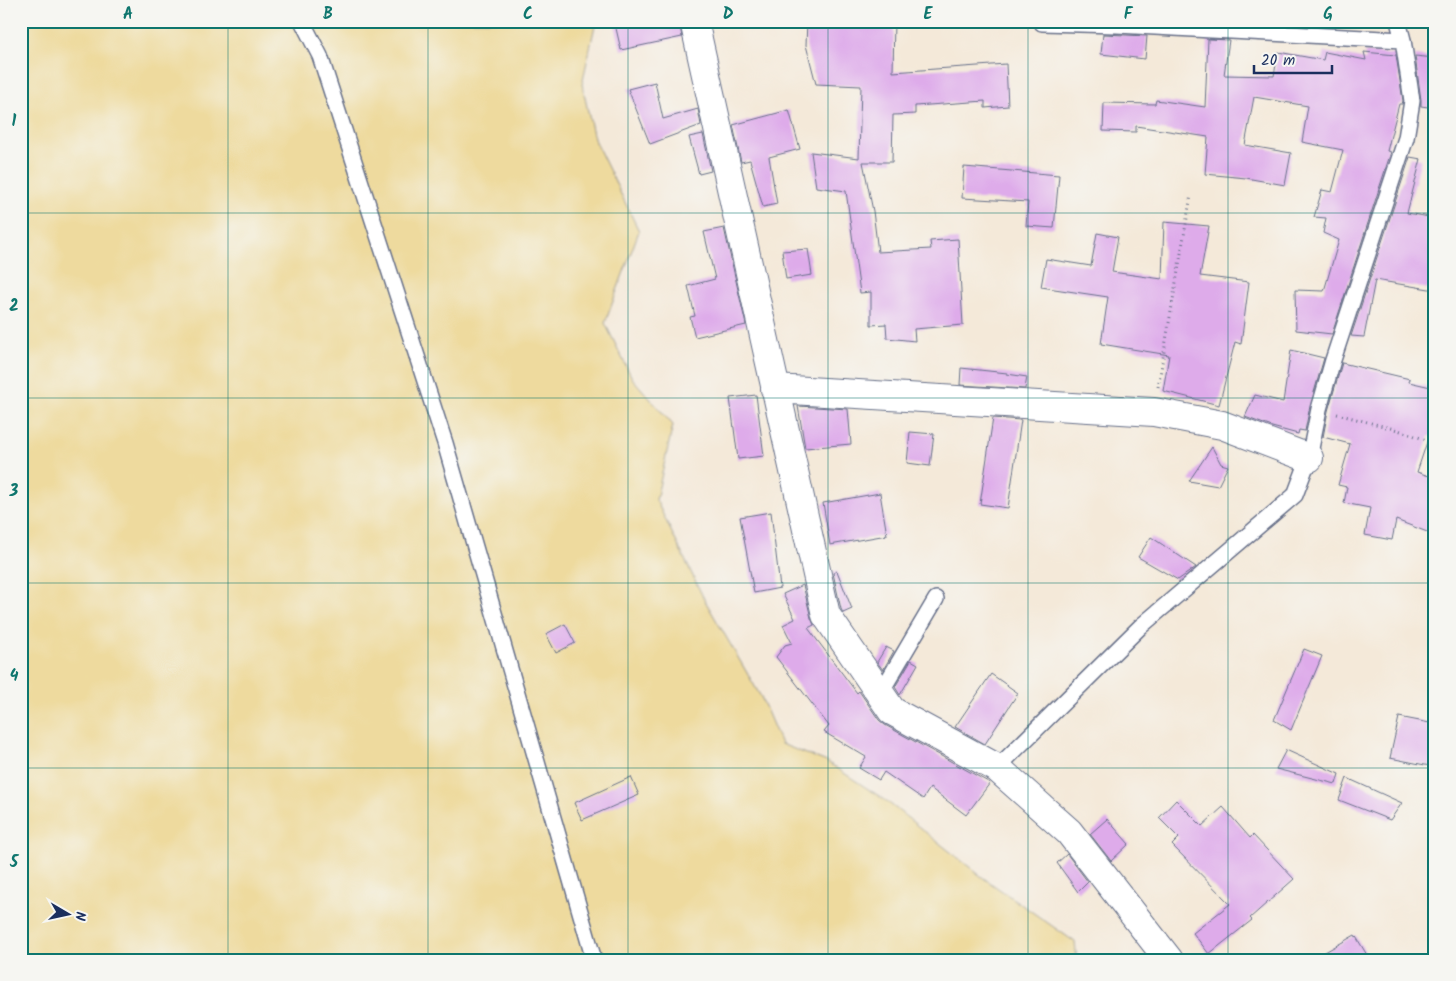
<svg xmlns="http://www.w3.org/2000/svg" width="1456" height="981" viewBox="0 0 1456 981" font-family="Kalam,sans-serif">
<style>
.sand{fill:#eeda9e;stroke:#84847e}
.building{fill:#deabea}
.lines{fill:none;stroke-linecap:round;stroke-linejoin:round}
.service-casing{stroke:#677089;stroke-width:18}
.minor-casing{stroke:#677089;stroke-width:30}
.path{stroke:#677089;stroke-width:3;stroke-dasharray:1 4;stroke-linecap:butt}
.service{stroke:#fff;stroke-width:15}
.minor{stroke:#fff;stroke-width:28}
.grid{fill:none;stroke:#0f766e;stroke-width:1;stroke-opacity:0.55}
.neatline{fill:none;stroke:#0f766e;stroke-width:2}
.grid-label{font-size:16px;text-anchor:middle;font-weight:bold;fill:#0f766e}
</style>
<rect width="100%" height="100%" fill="#f6f6f2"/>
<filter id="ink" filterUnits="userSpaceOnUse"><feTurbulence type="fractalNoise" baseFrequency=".02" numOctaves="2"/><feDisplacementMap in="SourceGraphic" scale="10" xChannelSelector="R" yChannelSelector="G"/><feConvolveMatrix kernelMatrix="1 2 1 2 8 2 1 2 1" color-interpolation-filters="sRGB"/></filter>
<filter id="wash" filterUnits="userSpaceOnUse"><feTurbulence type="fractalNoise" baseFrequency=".0096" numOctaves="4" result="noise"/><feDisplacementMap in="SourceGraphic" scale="20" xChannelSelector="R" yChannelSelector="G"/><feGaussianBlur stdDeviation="1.12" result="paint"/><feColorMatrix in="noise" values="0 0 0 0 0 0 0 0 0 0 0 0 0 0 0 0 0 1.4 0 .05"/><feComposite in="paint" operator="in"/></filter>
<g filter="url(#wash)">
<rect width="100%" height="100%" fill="#f4e9d9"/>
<path class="sand" d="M21,21H596L582,84L594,139L639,231L605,323L632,378L673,425L656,500L704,599L761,697L781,744L827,762L885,800L982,877L1075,942L1077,960H21Z"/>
<g id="blocks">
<path class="building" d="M630,21H679L682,37L621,50L615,24Z
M807,21H894L893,72L1006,64L1008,106L985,108V101L915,106V114L893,115L892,162H863L873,211L878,252L931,249L930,241L958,239L963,325L914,329L915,341L887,338L886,324L871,325V292L860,293L846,191L816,187L811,152L859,158L861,86L816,84L806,45Z
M1103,34L1147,36L1145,59L1101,54Z
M1208,39L1229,40L1224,75L1274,76L1278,52L1323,60L1325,52L1366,60L1364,52L1396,55L1403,101L1402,104H1399L1387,151L1391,152L1332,334L1296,330L1295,290L1324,291L1339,240L1323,233L1326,218L1314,217L1322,190L1332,192L1343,150L1302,142L1308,106L1254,97L1245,145L1291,153L1285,185L1246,178L1205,174L1208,137L1136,126V132L1103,131L1104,103L1155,104L1156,100L1205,107Z
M1415,56L1435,58V108L1421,106V100Z
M655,82L663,119L698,109L701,125L650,144L628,89Z
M789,110L800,149L769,157L777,204L763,207L750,160L741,162L733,125Z
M703,134L711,171L699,174L689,137Z
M1410,157L1421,159L1407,213L1435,218V290L1375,280L1364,337L1351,336Z
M964,167L1059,175L1054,228L1026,226L1028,202L962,198Z
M1164,222L1209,226L1200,276L1249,282L1241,344L1235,342L1219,405L1163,391L1169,355L1101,344L1108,297L1041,287L1046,259L1091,266L1097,233L1118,237L1112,272L1162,279Z
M724,228L746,325L695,337L690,317L695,316L688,286L715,279L704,232Z
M808,249L812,275L786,279L782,251Z
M1291,350L1324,358L1310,406L1305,431L1299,430L1298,434L1272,427L1245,417L1255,395L1283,402Z
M1342,363L1410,379L1409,382L1435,388V437L1429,436L1417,472L1435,478V535L1396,520L1392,540L1365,535L1370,508L1344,503L1347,487L1338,485L1350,444L1323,437L1328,411Z
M961,368L1007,373V374L1027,377L1025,389L960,385Z
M756,395L764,456L738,459L730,398Z
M798,406L848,409L851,444L805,448Z
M993,418L1021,420L1008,508L980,504Z
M910,432L934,434L930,466L907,463Z
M1212,447L1221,464L1228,466L1218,486L1189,481Z
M880,493L887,535L830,545L823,503Z
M771,512L780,588L754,593L740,517Z
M1151,537L1196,567L1178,580L1138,557Z
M837,571L852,609L843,613L841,609L833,573Z
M803,585L811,618L814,625L808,628L857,693L859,691L879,720L885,725L990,783L966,815L930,788L923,799L884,772L879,780L859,768L866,757L824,732L829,726L776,657L785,645L792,643L783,625L795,619L783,594Z
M565,624L575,643L556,653L546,634Z
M886,647L894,651L883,670L877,662Z
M1304,649L1322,656L1291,730L1274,720Z
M911,660L918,664L900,695L895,687Z
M991,674L1018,693L985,744L955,727Z
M1399,717L1435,724V767L1390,758Z
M1286,750L1339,774L1336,784L1276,769Z
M631,777L639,795L582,820L574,803Z
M1347,778L1402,803L1390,820L1339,800Z
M1176,800L1202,826L1223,807L1250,838L1253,835L1294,879L1250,918L1252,920L1209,954L1193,933L1230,904L1172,845L1179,838L1159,818Z
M1107,819L1129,844L1111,861L1090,834Z
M1067,854L1088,882L1078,892L1057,863Z
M1355,935L1370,960H1311Z"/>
</g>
</g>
<g filter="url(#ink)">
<use href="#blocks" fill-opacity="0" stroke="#677089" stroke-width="1"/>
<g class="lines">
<defs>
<path id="service" d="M302,21L320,56L445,443L594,960
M1042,23L1117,25L1403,40
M880,694L936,599
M997,768L1140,627L1295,495L1309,458L1319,409L1333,360L1406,138L1412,101L1403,40L1398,21"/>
<path id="minor" d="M694,21L826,615L892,711L997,768L1069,832L1169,960
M775,389L1154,412L1222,425L1309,458"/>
</defs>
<use href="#service" class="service-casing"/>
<use href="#minor" class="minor-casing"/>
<path class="path" d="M1158,387L1191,195
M1337,414L1398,430L1435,443"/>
<use href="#service" class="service"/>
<use href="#minor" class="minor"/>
</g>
</g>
<path class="grid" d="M228,21V960M428,21V960M628,21V960M828,21V960M1028,21V960M1228,21V960M21,213H1435M21,398H1435M21,583H1435M21,768H1435"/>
<rect width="1456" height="981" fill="none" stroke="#f6f6f2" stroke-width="55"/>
<g transform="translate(68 914) rotate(99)" stroke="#f6f6f2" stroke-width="4" paint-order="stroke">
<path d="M0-4L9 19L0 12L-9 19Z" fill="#1b2f5e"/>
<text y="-8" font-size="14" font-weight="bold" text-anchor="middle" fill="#1b2f5e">N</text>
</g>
<path d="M1254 65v8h78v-8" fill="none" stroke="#1b2f5e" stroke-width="2.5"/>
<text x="1261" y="65" font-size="15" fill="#1b2f5e" stroke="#f6f6f2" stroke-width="4" paint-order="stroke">20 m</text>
<rect x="28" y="28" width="1400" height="926" class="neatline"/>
<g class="grid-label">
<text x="128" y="19">A</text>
<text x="328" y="19">B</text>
<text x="528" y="19">C</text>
<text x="728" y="19">D</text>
<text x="928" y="19">E</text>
<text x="1128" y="19">F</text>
<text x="1328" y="19">G</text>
<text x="14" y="126">1</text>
<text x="14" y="311">2</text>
<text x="14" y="496">3</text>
<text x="14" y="681">4</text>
<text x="14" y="867">5</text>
</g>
</svg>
